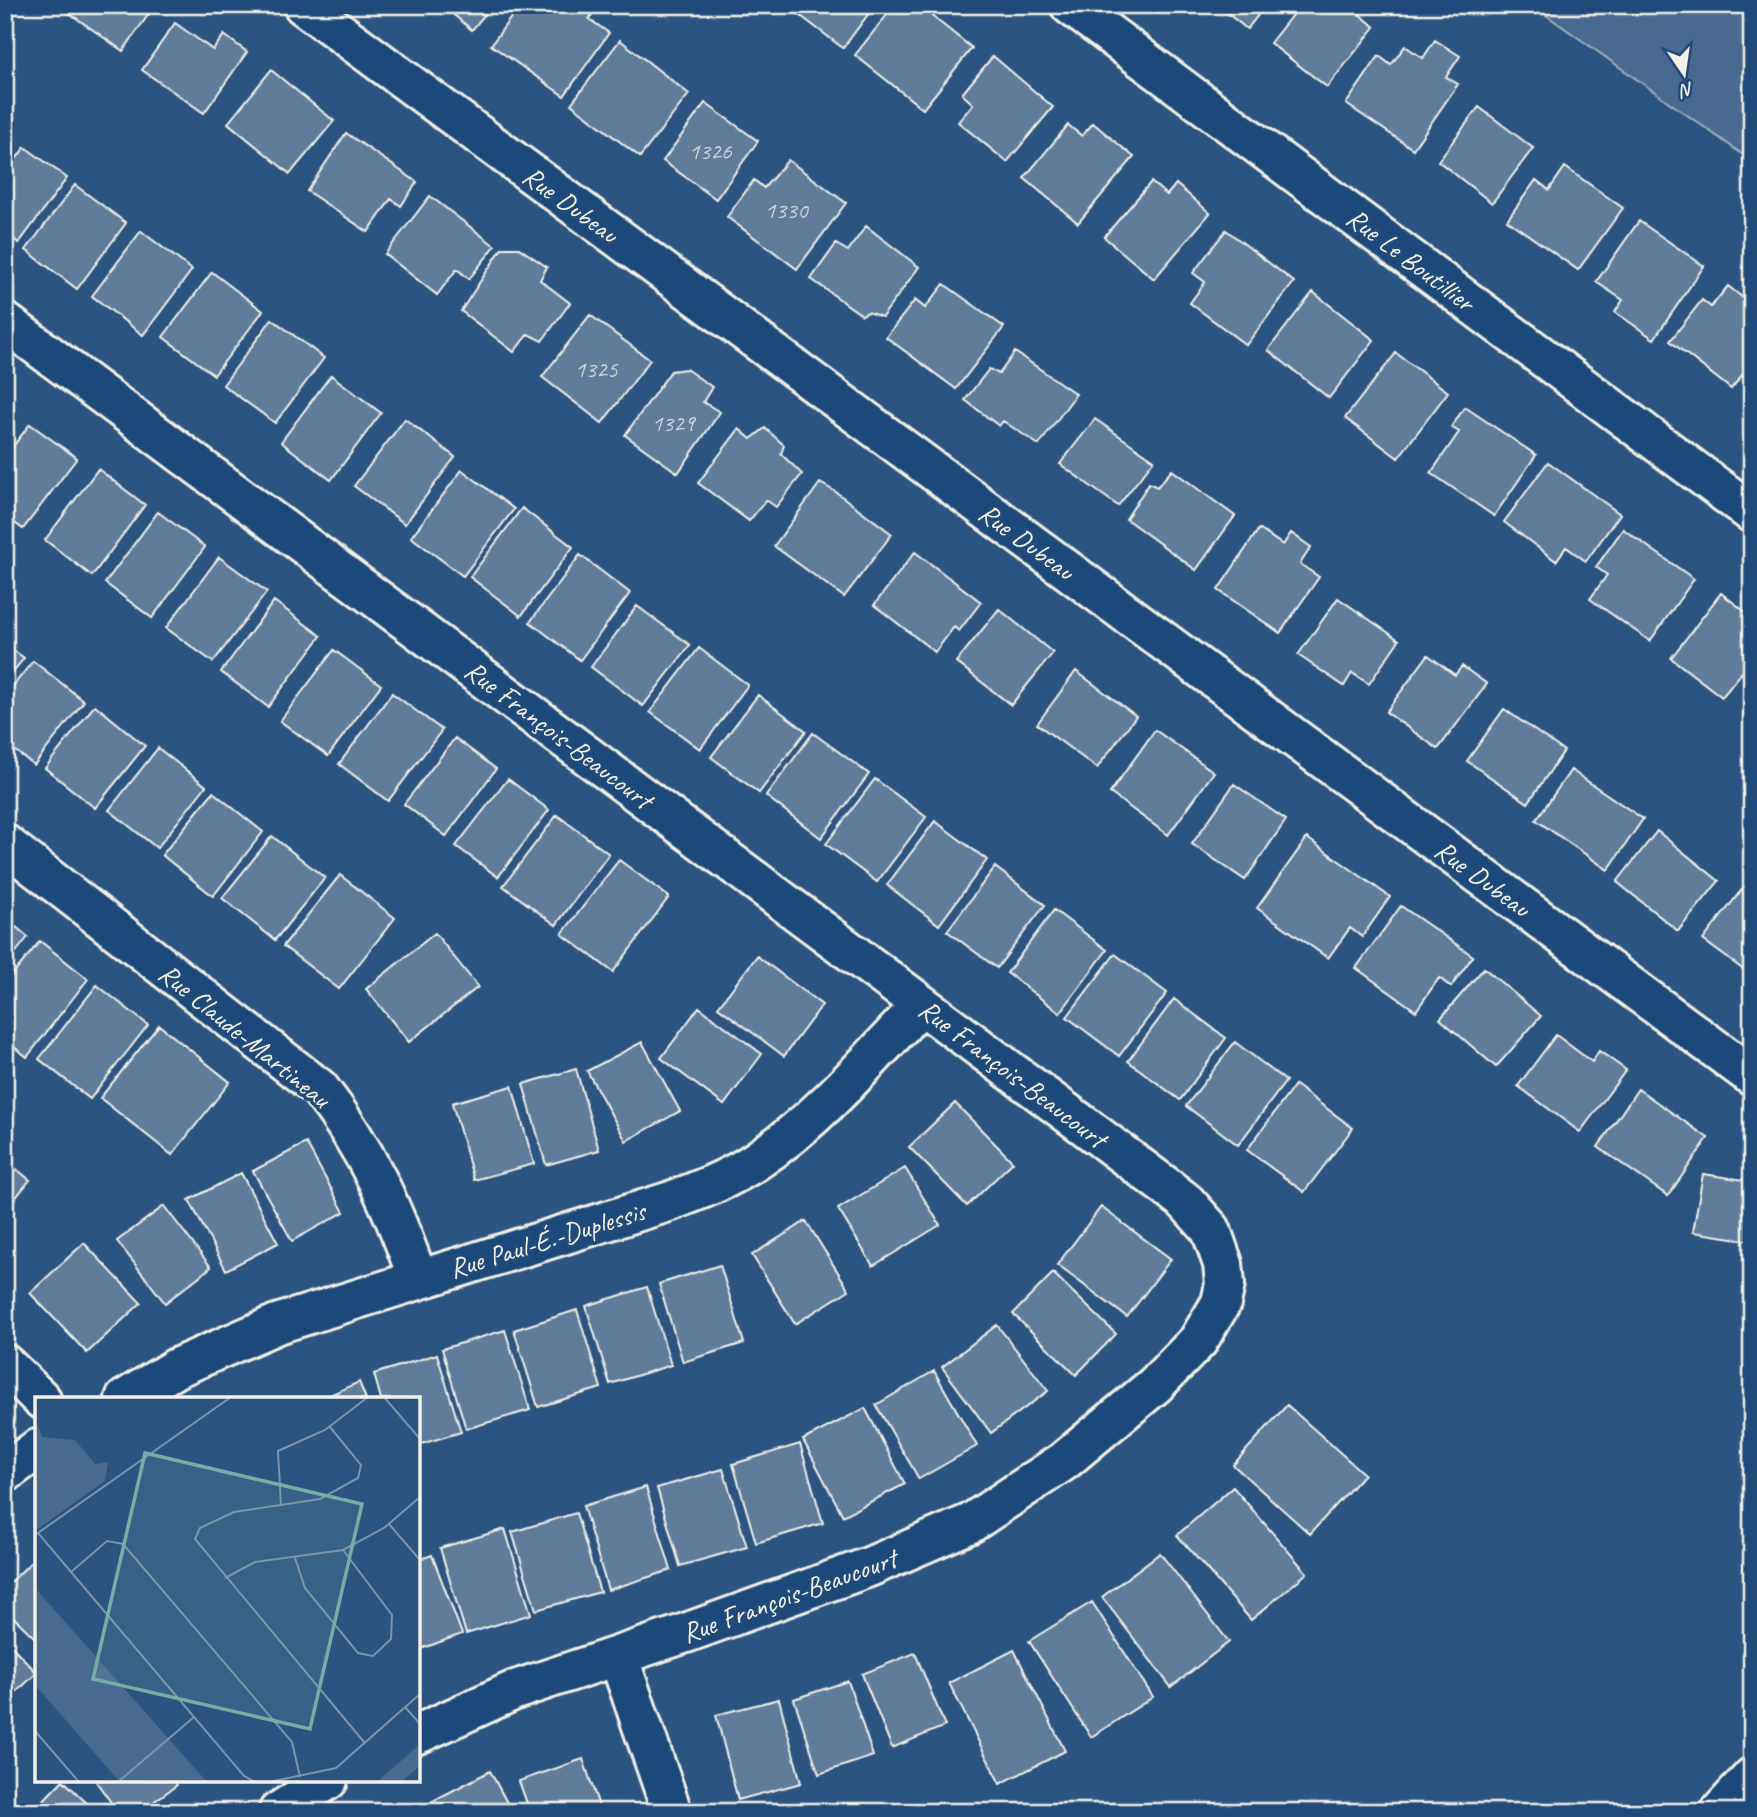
<svg xmlns="http://www.w3.org/2000/svg" width="1757" height="1817" viewBox="0 0 1757 1817" font-family="Caveat,sans-serif">
<style>
.green{fill:#496b90;stroke:#9eaebc;stroke-width:2}
.building{fill:#5e7b9a;stroke:#f4f1e8;stroke-width:2}
.lines{fill:none;stroke-linecap:round;stroke-linejoin:round}
.minor-casing{stroke:#f4f1e8;stroke-width:44}
.major-casing{stroke:#f4f1e8;stroke-width:44}
.minor{stroke:#1f4a7a;stroke-width:38}
.major{stroke:#1f4a7a;stroke-width:38}
.labels{text-anchor:middle;stroke-width:7;stroke-linejoin:round;paint-order:stroke}
.number-label{font-size:24px;fill:#ced4d4}
.street-label{font-size:28px;fill:#f4f1e8;stroke:#1f4a7a}
.inset-road{fill:none;stroke:#7c93aa;stroke-width:2}
.view{fill:#76ada5;fill-opacity:0.15;stroke:#76ada5;stroke-width:3.5}
.inset-edge{fill:none;stroke:#f4f1e8;stroke-width:3.5}
</style>
<rect width="100%" height="100%" fill="#2c5481"/>
<filter id="ink" filterUnits="userSpaceOnUse"><feTurbulence type="fractalNoise" baseFrequency=".0143" numOctaves="2"/><feDisplacementMap in="SourceGraphic" scale="14" xChannelSelector="R" yChannelSelector="G"/><feConvolveMatrix kernelMatrix="1 2 1 2 8 2 1 2 1" color-interpolation-filters="sRGB"/></filter>
<g filter="url(#ink)">
<path class="green" d="M1532,5H1752V161Z"/>
<path class="building" d="M64,5H155L123,51L62,8Z
M442,5H492L472,30Z
M520,5H599L589,19L609,33L564,96L491,45Z
M790,5H875L843,48L789,7Z
M895,5H918L972,48L923,109L855,55Z
M1217,5H1266L1247,29Z
M1300,5H1348L1375,27L1327,87L1270,43Z
M175,23L213,50L224,35L247,52L204,113L142,70Z
M620,40L689,94L640,157L571,104Z
M1435,40L1460,56L1446,77L1458,84L1413,149L1346,104L1379,56L1391,65L1405,46L1423,58Z
M993,56L1053,107L1007,162L958,122L973,104L962,94Z
M271,70L334,121L290,174L228,123Z
M705,103L758,141L716,199L663,161Z
M1479,107L1533,148L1492,203L1438,161Z
M1093,123L1134,157L1078,223L1024,178L1068,125L1082,136Z
M346,133L417,182L401,206L391,199L368,232L307,191Z
M25,147L67,178L19,243L5,233V174Z
M788,160L846,203L797,269L727,217L754,180L764,188Z
M1565,167L1623,208L1578,270L1507,220L1536,180L1549,190Z
M1151,182L1167,195L1176,184L1210,213L1154,279L1104,237Z
M75,185L126,223L77,289L26,250Z
M430,196L495,246L469,279L457,269L437,295L385,254Z
M1639,221L1704,266L1654,339L1615,312L1623,300L1596,282Z
M866,226L919,267L882,317L868,312L862,315L811,279L836,244L848,251Z
M1226,230L1294,282L1246,345L1190,303L1205,282L1193,273Z
M141,231L192,270L143,335L92,296Z
M502,248H519L547,267L540,280L570,303L542,341L528,334L514,352L461,311Z
M212,272L263,311L214,375L163,337Z
M944,284L1004,327L956,389L886,337L915,300L925,308Z
M1728,286L1752,305V363L1731,389L1670,341L1702,300L1711,307Z
M1313,292L1374,340L1329,398L1268,350Z
M590,315L650,360L602,423L542,377Z
M272,319L324,358L275,423L223,385Z
M1015,352L1076,394L1039,445L1003,421L999,426L965,400L989,369L999,374Z
M1396,353L1448,392L1398,458L1345,418Z
M686,369L712,387L703,402L720,412L678,473L625,435L671,371Z
M331,375L381,413L331,480L281,442Z
M1465,407L1536,455L1494,516L1431,473L1459,432L1451,427Z
M405,419L455,457L405,524L354,486Z
M1095,419L1154,460L1118,506L1060,464Z
M30,424L77,458L23,529L5,516V457Z
M765,428L784,445L781,454L802,474L776,507L766,500L749,521L698,483L739,429L751,439Z
M1548,462L1620,514L1586,561L1566,547L1556,561L1504,522Z
M98,469L145,505L92,576L45,540Z
M462,470L514,509L463,576L411,537Z
M1172,470L1235,516L1196,570L1126,519L1149,483L1157,487Z
M820,483L836,492L892,534L844,597L774,546Z
M522,508L573,547L521,616L470,577Z
M158,512L205,547L152,618L105,583Z
M1259,529L1283,545L1291,533L1311,547L1300,564L1319,577L1280,633L1218,590Z
M1623,529L1694,579L1650,641L1590,599L1607,575L1596,567Z
M915,552L981,602L959,631L954,627L935,652L874,605Z
M580,555L630,593L580,660L530,622Z
M219,557L267,592L213,662L166,628Z
M1721,593L1752,617V660L1722,697L1671,658Z
M1338,598L1399,640L1369,684L1352,673L1344,686L1298,655Z
M274,601L321,636L268,707L221,672Z
M637,606L690,645L643,706L591,667Z
M999,609L1053,653L1011,705L956,662Z
M5,644L24,658L5,682Z
M699,648L748,685L700,749L650,712Z
M334,650L381,685L328,756L280,721Z
M1428,655L1455,675L1462,666L1487,684L1438,749L1386,712Z
M33,661L84,701L34,765L5,743V696Z
M1076,671L1136,716L1097,768L1037,724Z
M392,693L442,730L388,801L339,764Z
M758,695L806,731L759,793L711,757Z
M95,705L145,746L95,808L45,768Z
M1504,709L1564,751L1528,803L1467,761Z
M1155,730L1214,772L1168,835L1110,793Z
M813,733L869,774L821,838L766,796Z
M455,738L496,769L446,836L404,804Z
M158,748L206,786L157,848L109,810Z
M1571,770L1643,819L1608,870L1536,820Z
M508,779L549,810L498,877L456,846Z
M875,779L926,817L877,882L826,844Z
M1234,784L1286,820L1245,880L1192,844Z
M213,792L263,832L213,896L162,855Z
M557,815L609,854L556,925L503,886Z
M935,821L987,860L939,925L887,885Z
M1657,831L1719,881L1678,931L1617,882Z
M272,836L325,878L275,940L222,898Z
M1307,838L1390,897L1362,937L1350,928L1328,958L1257,908Z
M619,860L669,897L613,972L562,934Z
M995,867L1045,905L997,968L947,931Z
M340,875L395,918L339,989L283,946Z
M1743,888L1752,895V976L1703,940Z
M1401,906L1473,956L1451,987L1439,978L1416,1011L1356,968Z
M1054,910L1107,950L1060,1013L1007,973Z
M5,918L28,937L5,966Z
M435,933L478,987L409,1042L366,989Z
M40,941L88,979L27,1057L5,1040V984Z
M1115,954L1167,993L1119,1056L1067,1017Z
M757,956L822,1005L784,1056L718,1007Z
M1484,968L1541,1016L1496,1067L1440,1019Z
M97,985L148,1025L90,1099L39,1059Z
M1174,999L1226,1038L1180,1100L1128,1061Z
M699,1007L762,1054L724,1105L661,1058Z
M159,1025L230,1082L172,1155L100,1098Z
M1556,1035L1592,1062L1599,1051L1626,1070L1580,1132L1518,1086Z
M642,1042L680,1111L626,1141L587,1071Z
M1235,1042L1286,1081L1238,1145L1186,1106Z
M576,1069L599,1150L546,1165L523,1084Z
M1295,1085L1353,1128L1304,1192L1247,1150Z
M512,1086L534,1164L474,1180L452,1103Z
M1638,1089L1708,1138L1668,1196L1598,1147Z
M955,1103L1013,1162L967,1206L909,1147Z
M306,1143L344,1212L292,1241L253,1171Z
M5,1160L30,1180L5,1211Z
M905,1168L940,1225L873,1266L838,1209Z
M241,1173L278,1243L226,1270L189,1200Z
M1703,1174L1752,1181V1241L1693,1232Z
M164,1206L211,1267L165,1303L117,1241Z
M1101,1207L1171,1259L1127,1317L1057,1265Z
M806,1221L849,1290L795,1324L752,1255Z
M84,1243L141,1303L87,1353L30,1293Z
M720,1265L744,1343L683,1362L659,1284Z
M1053,1273L1116,1334L1076,1375L1013,1314Z
M647,1287L671,1365L610,1384L586,1306Z
M577,1310L601,1388L538,1407L514,1330Z
M997,1325L1048,1391L991,1433L942,1367Z
M505,1330L530,1410L466,1429L442,1349Z
M437,1354L461,1432L418,1445V1399H381L374,1374Z
M934,1371L977,1446L919,1479L876,1405Z
M359,1382L366,1399H321Z
M1287,1405L1364,1474L1310,1534L1233,1465Z
M865,1408L905,1484L843,1516L803,1440Z
M800,1444L823,1523L756,1543L733,1464Z
M723,1469L747,1547L680,1566L657,1488Z
M646,1487L671,1570L608,1590L583,1506Z
M1233,1487L1307,1573L1251,1620L1177,1535Z
M576,1513L600,1592L536,1610L512,1532Z
M505,1529L531,1614L466,1634L440,1548Z
M1160,1553L1229,1642L1171,1687L1102,1597Z
M432,1555L462,1634L418,1650V1560Z
M32,1561L37,1566V1640L5,1609V1588Z
M1092,1602L1153,1697L1091,1737L1029,1641Z
M5,1639L37,1673L5,1702Z
M1014,1650L1065,1751L1000,1784L949,1683Z
M915,1653L945,1726L892,1748L862,1674Z
M848,1681L873,1756L819,1774L794,1699Z
M779,1699L801,1783L738,1800L716,1715Z
M583,1759L601,1812H530L519,1781Z
M490,1771L512,1812H436L431,1802Z
M63,1780L96,1812H32Z
M95,1780H174L177,1785L139,1812H118Z"/>
<g class="lines">
<defs>
<path id="minor" d="M303,5L1752,1076
M1070,5L1752,513
M5,322L1168,1188L1186,1202L1211,1230L1223,1264L1225,1284L1221,1303L1198,1341L1155,1385L1064,1461L971,1523L869,1567L683,1634L515,1690L418,1734
M5,844L319,1088C367,1149 392,1206 418,1279
M5,1364L41,1399
M125,1399L176,1368L277,1324L668,1202C698,1191 729,1179 756,1161C819,1119 870,1059 921,1005
M5,1473L37,1449
M618,1656L672,1812
M278,1812L328,1780"/>
<path id="major" d="M1720,1812L1752,1777"/>
</defs>
<use href="#minor" class="minor-casing"/>
<use href="#major" class="major-casing"/>
<use href="#minor" class="minor"/>
<use href="#major" class="major"/>
</g>
</g>
<g class="labels">
<g class="number-label">
<text x="710" y="159">1326</text>
<text x="786" y="218">1330</text>
<text x="596" y="377">1325</text>
<text x="673" y="431">1329</text>
</g>
<g class="street-label">
<text transform="translate(571 204) rotate(36)" y="10">Rue Dubeau</text>
<text transform="translate(1411 259) rotate(37)" y="10">Rue Le Boutillier</text>
<text transform="translate(1027 541) rotate(36)" y="10">Rue Dubeau</text>
<text transform="translate(559 734) rotate(37)" y="10">Rue François-Beaucourt</text>
<text transform="translate(1483 878) rotate(36)" y="10">Rue Dubeau</text>
<text transform="translate(245 1035) rotate(39)" y="10">Rue Claude-Martineau</text>
<text transform="translate(1013 1073) rotate(37)" y="10">Rue François-Beaucourt</text>
<text transform="translate(547 1239) rotate(-17)" y="10">Rue Paul-É.-Duplessis</text>
<text transform="translate(789 1595) rotate(-20)" y="10">Rue François-Beaucourt</text>
</g>
</g>
<g transform="translate(35 1397)">
<rect width="385" height="385" fill="#2c5481"/>
<path d="M0,19L7,40L40,43L60,67L73,65L70,84L0,134ZM0,191L172,385H85L0,288ZM385,347V369L366,385H342Z" fill="#496b90"/>
<path class="inset-road" d="M349,0L385,42M295,30L326,68L323,81L285,102L199,115L165,131L160,142L329,345M246,109L243,54L290,33L333,0M354,127L385,163M3,136L209,379L220,385M0,138L196,0M260,161L270,191L323,256L338,259L356,242L357,218L308,153M36,175L72,144L88,147L257,345L265,380M190,181L220,165L308,153L349,131L385,100M370,310L385,327M0,334L44,385M83,385L159,320M234,385L301,371L385,297"/>
<path class="view" d="M110,56L327,107L275,332L58,282Z"/>
<rect width="385" height="385" class="inset-edge"/>
</g>
<rect width="1757" height="1817" fill="none" stroke="#1f4a7a" stroke-width="28"/>
<rect x="14" y="14" width="1729" height="1789" fill="none" stroke="#f4f1e8" stroke-width="2.5" filter="url(#ink)"/>
<g transform="translate(1684 74) rotate(167)" stroke="#1f4a7a" stroke-width="5" paint-order="stroke">
<path d="M0-5L12 26L0 18L-12 26Z" fill="#f4f1e8"/>
<text y="-10" font-size="19" font-weight="bold" text-anchor="middle" fill="#f4f1e8">N</text>
</g>
</svg>
